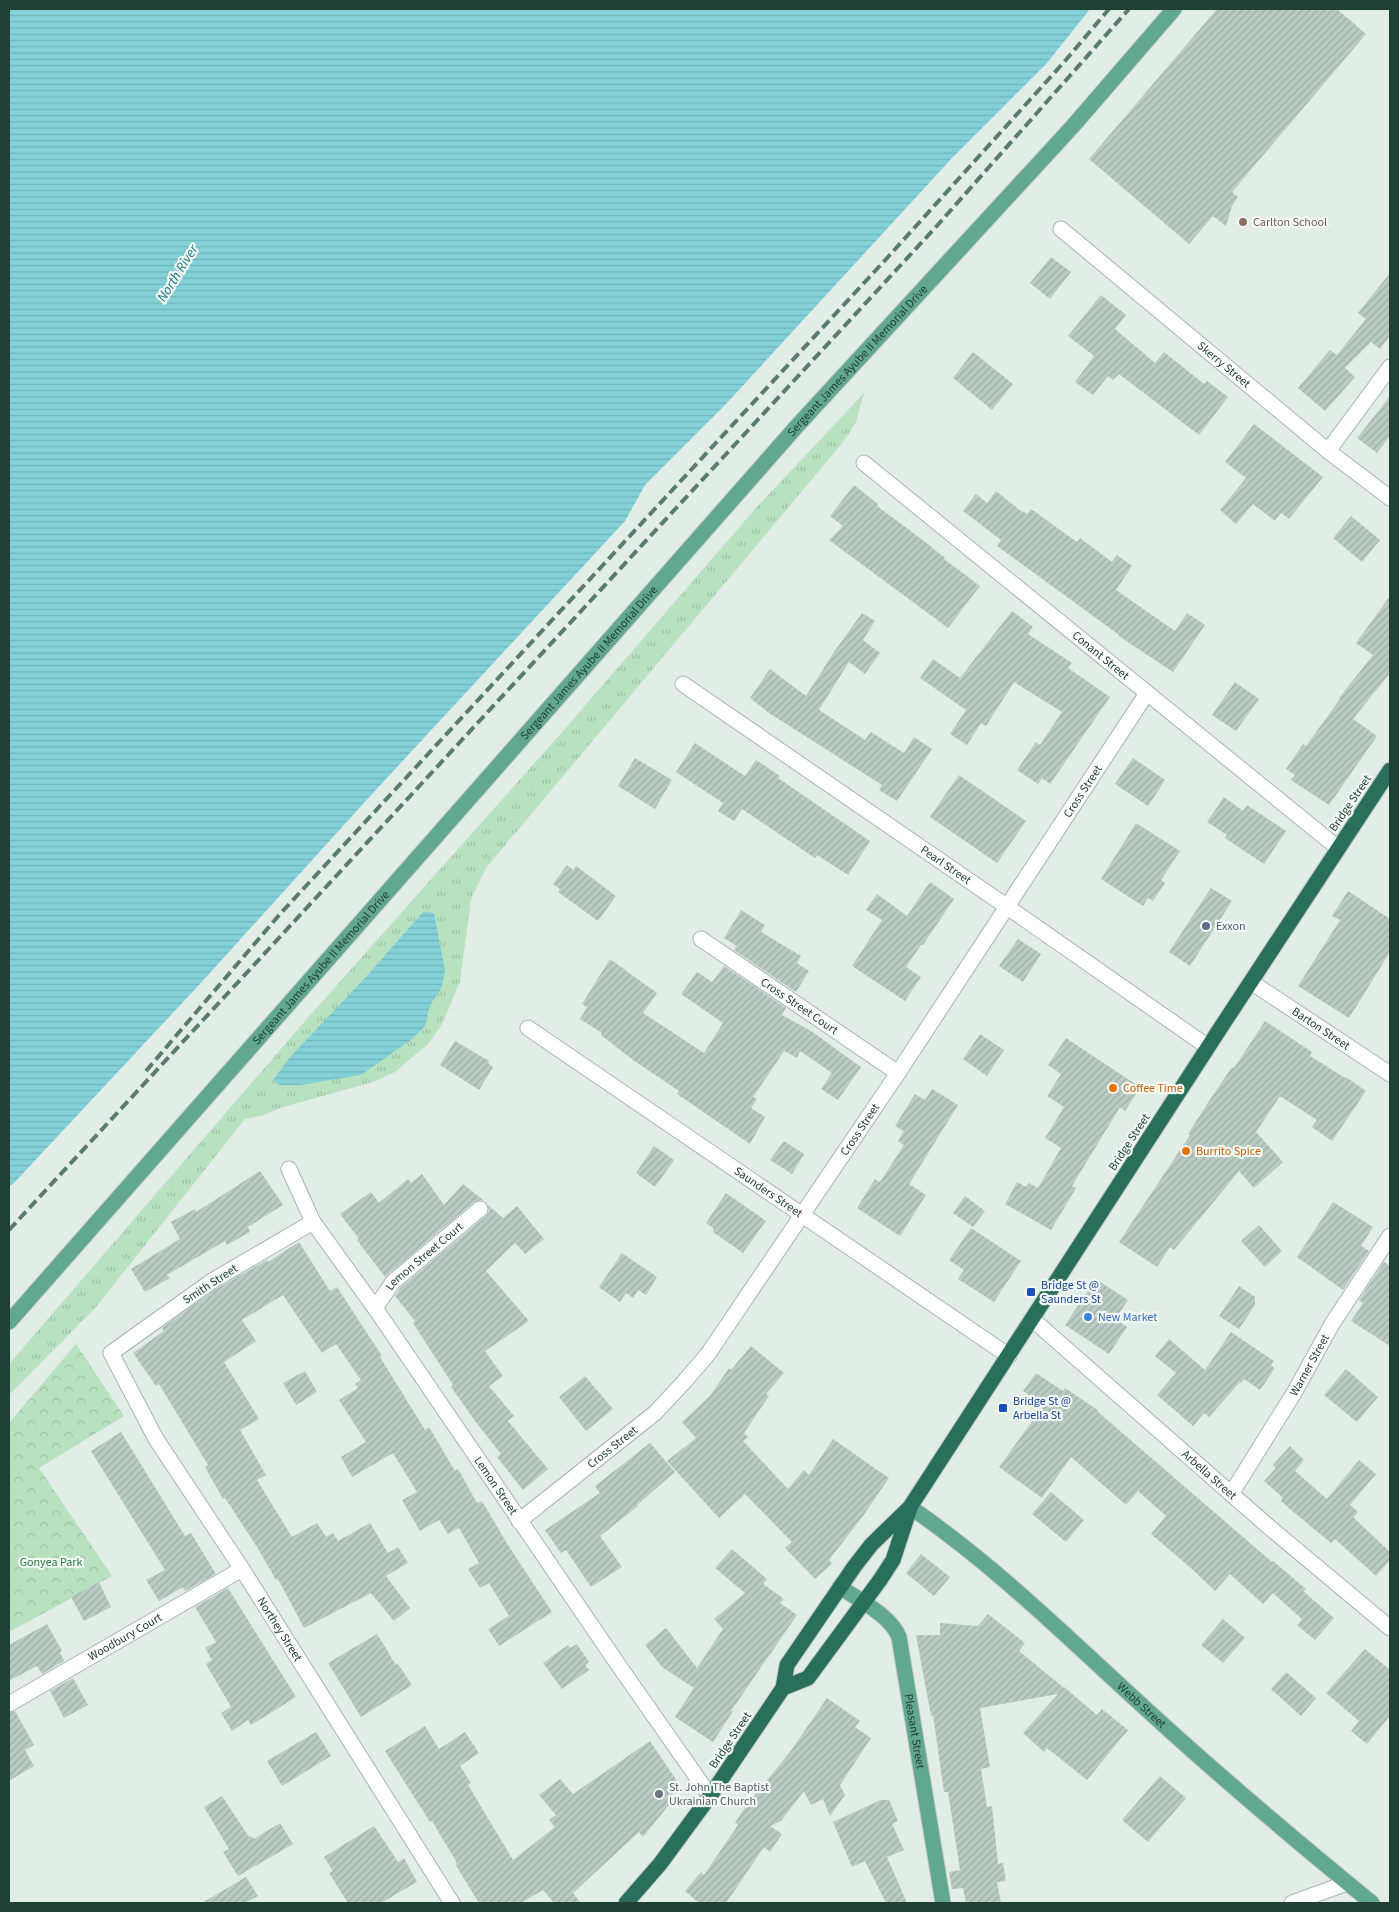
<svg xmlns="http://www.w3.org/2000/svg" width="1399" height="1912" viewBox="0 0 1399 1912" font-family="'Source Sans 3',sans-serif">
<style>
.grass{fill:url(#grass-tufts)}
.park{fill:url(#park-crowns)}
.water{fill:url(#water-rules)}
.building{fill:url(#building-hatch)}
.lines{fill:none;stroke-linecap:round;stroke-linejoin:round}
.minor-casing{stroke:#a4b6ae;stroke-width:17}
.major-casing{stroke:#c1cac6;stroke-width:17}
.highway-casing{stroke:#c1cac6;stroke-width:17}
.minor{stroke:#fff;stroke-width:15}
.major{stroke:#62a790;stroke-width:15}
.highway{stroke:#296f5b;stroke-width:15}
.rail{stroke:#5a7c70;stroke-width:4;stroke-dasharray:10 5;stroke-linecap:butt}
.education-dot{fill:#8d6e63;stroke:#f3f9f5;stroke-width:2}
.service-dot{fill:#5c6f8a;stroke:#f3f9f5;stroke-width:2}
.food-dot{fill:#e8710a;stroke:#f3f9f5;stroke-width:2}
.transit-dot{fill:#1a4fb4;stroke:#f3f9f5;stroke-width:2}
.shop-dot{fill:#3f7fe0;stroke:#f3f9f5;stroke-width:2}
.worship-dot{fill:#6b7280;stroke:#f3f9f5;stroke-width:2}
.labels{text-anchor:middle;stroke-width:4.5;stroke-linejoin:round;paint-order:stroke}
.education-label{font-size:12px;fill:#785e54;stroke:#f3f9f5;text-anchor:start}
.street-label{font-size:12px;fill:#204035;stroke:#f3f9f5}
.service-label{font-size:12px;fill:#4e5e75;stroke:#f3f9f5;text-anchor:start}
.food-label{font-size:12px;fill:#c56008;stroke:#f3f9f5;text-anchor:start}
.transit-label{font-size:12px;fill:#164399;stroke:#f3f9f5;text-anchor:start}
.shop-label{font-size:12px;fill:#366cbe;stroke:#f3f9f5;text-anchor:start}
.park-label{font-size:12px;fill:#267b40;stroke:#f3f9f5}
.worship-label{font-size:12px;fill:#5b616d;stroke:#f3f9f5;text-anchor:start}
.water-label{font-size:14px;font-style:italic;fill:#147882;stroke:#f3f9f5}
</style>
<defs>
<pattern id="grass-tufts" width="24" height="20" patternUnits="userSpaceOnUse" patternTransform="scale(1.25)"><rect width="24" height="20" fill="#b8e1c0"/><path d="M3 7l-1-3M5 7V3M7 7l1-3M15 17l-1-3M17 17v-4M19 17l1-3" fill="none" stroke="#9ec2a6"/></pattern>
<pattern id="park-crowns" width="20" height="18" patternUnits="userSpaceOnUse" patternTransform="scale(1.25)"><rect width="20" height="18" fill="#b8e1c0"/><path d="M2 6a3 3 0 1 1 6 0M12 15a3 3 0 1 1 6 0" fill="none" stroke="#9ec2a6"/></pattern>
<pattern id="water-rules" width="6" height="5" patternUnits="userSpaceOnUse" patternTransform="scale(1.25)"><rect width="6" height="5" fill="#84d1d8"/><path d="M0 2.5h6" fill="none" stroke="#72b4ba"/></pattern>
<pattern id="building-hatch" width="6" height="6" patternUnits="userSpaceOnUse" patternTransform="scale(1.25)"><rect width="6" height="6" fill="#b9cbc3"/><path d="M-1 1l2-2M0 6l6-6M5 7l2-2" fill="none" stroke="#9fafa8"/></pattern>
</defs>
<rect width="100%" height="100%" fill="#e2ede7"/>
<path class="grass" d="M864,393L856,422L844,441L486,868L471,899L460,982L441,1026L428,1044L395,1072L373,1082L280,1108L264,1115L245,1119L96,1307L9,1395V1364L312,1013L563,731L756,508Z"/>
<path class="park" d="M76,1344L124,1416L39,1468L112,1576L11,1631L9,1628V1423Z"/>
<path class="water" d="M9,9H1090L1047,63L952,158L726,404L645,485L625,521L372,794L198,986L14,1183L9,1186Z
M423,912L434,913L445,971L441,989L430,1005L425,1026L412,1039L361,1075L300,1085H280L273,1080L291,1056L365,978Z"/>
<path class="building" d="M1217,9H1337L1366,34L1232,192L1238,197L1232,206L1226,226L1213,216L1189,244L1089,159Z
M1051,257L1071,272L1050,299L1030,283Z
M1390,273V336L1380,349L1371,342L1345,368L1355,377L1325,411L1298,388L1330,350L1337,355L1366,319L1358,313Z
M1101,295L1126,315L1115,329L1155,363L1164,352L1204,384L1207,381L1228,397L1199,435L1119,374L1113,380L1108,376L1093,395L1075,382L1094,356L1068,336Z
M973,352L1013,384L992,410L953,378Z
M1390,396V436L1377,453L1357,438Z
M1254,424L1323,477L1289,519L1281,513L1275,521L1253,504L1236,524L1220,510L1246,478L1225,462Z
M854,485L878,504L877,506L924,541L945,558L944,559L980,586L948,628L829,540L843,526L830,516Z
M996,491L1022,512V511L1027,514L1031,509L1077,542L1080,538L1112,562L1117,555L1132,566L1116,590L1175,631L1187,613L1205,625L1173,672L1119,636V635L997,546L1001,540L963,511L976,494L987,503Z
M1351,516L1380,540L1362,562L1333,538Z
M1390,596V673L1353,719L1377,736L1329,805L1291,780L1295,775L1286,769L1303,744L1306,746L1340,699L1339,698L1373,655L1356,643Z
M1012,611L1033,627L1028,634L1072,663L1068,668L1110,697L1050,784L1042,778L1038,784L1017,770L1036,742L1040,745L1062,712L1014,682L986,726L981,723L967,745L950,734L966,710L920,678L933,659L960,678Z
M862,613L875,621L863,640L880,653L865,674L849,662L819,710L865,740L871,732L904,753L914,737L932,749L897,801L879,790L882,785L769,713L750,698L770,669L806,696L834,652Z
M1235,682L1259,699L1236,731L1212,715Z
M695,743L745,776L756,760L780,776L778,778L870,841L848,875L817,855L815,858L742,809L734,821L718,811L723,803L676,772Z
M635,758L672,780L655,809L618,786Z
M1133,758L1165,780L1148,806L1115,784Z
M959,775L1026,821L997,863L930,817Z
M1224,797L1243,811L1247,805L1286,831L1264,864L1225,838L1227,835L1207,822Z
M1136,823L1180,851L1161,880L1165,883L1153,901L1148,898L1143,906L1101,879Z
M567,865L573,870L576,866L616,896L598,921L558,892L560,889L553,884Z
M930,882L954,899L923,945H921L906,967L921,977L905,1001L852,966L882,920L866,910L877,894L907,916Z
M1211,888L1232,901L1190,966L1169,952Z
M1348,891L1390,919V952L1349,1018L1298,986L1340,920L1332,916Z
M741,910L765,925L761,932L801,956L797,963L809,971L796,992L734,950L737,946L724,938Z
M1018,939L1041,954L1023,982L999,966Z
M610,959L657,993L643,1013L704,1053L723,1023L681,994L697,972L712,982L724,966L786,1008L782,1015L811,1031L861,1067L838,1100L821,1089L832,1073L800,1051L797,1058L784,1051L753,1097L757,1099L751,1108L765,1117L750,1144L677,1094L679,1091L633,1060L601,1035L602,1033L580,1019L587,1007L582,1004Z
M1265,1021L1312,1052L1310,1056L1345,1078L1346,1077L1366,1091L1332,1141L1312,1127L1317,1120L1280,1096L1256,1132L1283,1162L1254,1188L1239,1171L1174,1250L1170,1247L1157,1267L1119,1242L1190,1135L1188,1134L1211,1098L1232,1067L1234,1068Z
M980,1034L1004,1050L987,1076L963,1059Z
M1066,1038L1137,1085L1134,1089L1138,1091L1125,1111L1120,1107L1072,1186L1076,1188L1051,1230L1005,1204L1017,1182L1026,1187L1029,1183L1038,1188L1061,1148L1045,1138L1064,1107L1047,1096L1061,1074L1048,1065Z
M455,1041L489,1061L488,1063L493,1067L479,1090L440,1065Z
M932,1089L958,1105L909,1184L926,1195L900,1236L857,1208L875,1179L880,1182L904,1145L898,1141L904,1131L895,1126L915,1094L925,1100Z
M784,1141L804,1154L792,1174L770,1160Z
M654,1146L674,1160L655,1187L636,1173Z
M260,1171L283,1205L248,1227L250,1232L227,1245L225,1241L167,1275L170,1278L145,1292L131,1269L180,1239L171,1222L195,1209L196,1212Z
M422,1174L444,1205L463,1184L483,1200L474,1202L385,1277L357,1240L359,1239L340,1214L371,1192L379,1203L408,1179L411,1183Z
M726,1193L766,1221L743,1253L713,1232L714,1229L706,1223Z
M965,1196L985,1211L973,1227L953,1213Z
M1333,1202L1373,1227L1361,1246L1369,1251L1343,1290L1297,1257Z
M488,1205L503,1218L517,1206L544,1239L525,1254L515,1243L486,1271L529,1321L485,1351L503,1376L489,1386L514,1416L508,1421L548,1469L523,1490L497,1457L501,1454L475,1421L451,1387L453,1385L413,1323L415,1321L395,1296L400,1288L486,1216L489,1212Z
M1259,1225L1282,1251L1265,1267L1241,1241Z
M971,1228L1021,1261L994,1302L958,1279L964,1270L949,1260Z
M299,1242L330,1291L337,1287L382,1356L380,1357L425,1430L429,1427L455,1471L458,1469L477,1503L482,1501L508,1545L552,1612L499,1646L488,1629L509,1616L489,1583L480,1588L468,1569L479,1563L459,1528L448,1534L439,1520L420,1531L402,1500L417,1492L393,1453L352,1477L341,1457L366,1442L339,1400L358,1388L355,1384L361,1380L336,1344L322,1353L283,1295L242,1320L256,1341L224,1362L259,1419L240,1430L266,1475L257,1480L292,1537L317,1523L326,1537L333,1533L338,1541L370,1523L388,1553L398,1547L408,1563L386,1576L410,1608L394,1621L371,1593L304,1628L278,1579L276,1580L257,1547L225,1498L223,1499L205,1467L208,1465L159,1384L156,1386L133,1353L164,1331L162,1328L216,1289L267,1260L268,1262Z
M622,1253L657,1277L646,1295L638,1290L633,1298L626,1293L620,1302L599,1287Z
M1384,1262L1390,1266V1346L1351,1321L1363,1303L1359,1300Z
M1096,1279L1128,1300L1115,1319L1127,1327L1109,1354L1065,1325Z
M1239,1286L1255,1297V1305L1239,1329L1219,1316Z
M1231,1332L1274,1361L1271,1366L1275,1368L1260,1390L1244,1379L1241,1383L1240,1382L1209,1417L1204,1413L1193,1426L1157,1395L1176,1373L1155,1356L1169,1339L1205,1370Z
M751,1346L784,1373L766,1394L769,1396L744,1433L748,1437L743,1441L788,1489L804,1470L809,1475L833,1439L889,1478L863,1516L829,1560L832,1564L815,1579L785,1548L792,1542L745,1494L719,1518L667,1461L696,1438L682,1422L710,1396L729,1368L731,1370Z
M1346,1369L1378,1397L1357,1422L1324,1395Z
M305,1371L317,1392L296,1405L283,1383Z
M1036,1373L1063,1391L1065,1388L1099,1411L1098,1412L1272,1562L1273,1561L1306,1589L1303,1591L1334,1618L1315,1640L1297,1625L1302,1619L1273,1593L1263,1604L1230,1574L1215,1591L1192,1569L1151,1534L1166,1516L1138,1491L1126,1505L1071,1457L1042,1498L999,1467L1044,1405L1023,1391Z
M585,1376L613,1409L586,1431L559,1397Z
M121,1432L185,1536L191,1533L216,1574L185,1591L183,1587L159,1601L146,1580L165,1570L91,1451Z
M650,1443L675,1472L637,1505L638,1506L600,1536L622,1567L591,1587L566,1550L561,1553L545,1530L600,1493L595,1486Z
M1290,1446L1304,1460L1295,1471L1327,1499L1359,1460L1376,1474L1350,1505L1358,1512L1353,1517L1390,1552V1560L1376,1576L1335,1539L1331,1543L1291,1510L1281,1501L1283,1498L1264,1481L1276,1468L1273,1465Z
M1051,1492L1084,1520L1066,1542L1032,1514Z
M732,1549L767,1579L763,1584L784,1599L780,1603L797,1615L731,1711H733L713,1742L675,1717L694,1688L662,1667L645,1645L666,1628L697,1668L723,1629L714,1619L745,1593L715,1568Z
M921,1554L950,1577L934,1596L906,1573Z
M99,1582L111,1607L84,1621L71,1597Z
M228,1588L296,1697L251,1725L248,1720L232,1731L221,1713L231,1707L206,1664L212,1660L205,1648L216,1642L195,1607Z
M988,1614L1025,1643L1019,1651L1064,1688V1687L1097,1715L1102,1709L1128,1730L1087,1780L1047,1748L1044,1752L1023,1733L1058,1694L980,1708L990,1767L981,1769L987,1807L992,1806L998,1864L1003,1863L1006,1881L997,1882L1001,1903H966L963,1888L952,1889L949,1872L960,1870L948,1792H944L933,1715L931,1716L916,1635H940V1623L978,1626Z
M1223,1619L1245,1638L1223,1663L1201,1645Z
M47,1624L62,1651L60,1652L64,1661L42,1674L37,1666L9,1681V1645Z
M377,1634L396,1665L398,1664L412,1685L361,1717L328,1663Z
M577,1644L589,1662L585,1665L589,1670L562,1689L543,1663L568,1645L570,1648Z
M1365,1649L1390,1670V1716L1367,1744L1351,1731L1359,1721L1326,1693Z
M1286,1672L1316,1698L1301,1716L1271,1689Z
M73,1678L88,1705L64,1718L50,1691Z
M827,1698L860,1721L855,1727L871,1738L840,1785L845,1795L830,1816L823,1799L811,1805L804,1791L781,1821L770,1826L782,1834L770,1852L764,1847L726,1903H699L685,1891L701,1872L704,1875L738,1825L735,1823L746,1806L790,1752Z
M15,1711L34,1745L25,1750L34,1766L9,1781V1713Z
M425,1726L439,1749L465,1732L479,1753L460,1766L471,1783L468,1785L513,1860L555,1827L549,1820L556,1815L539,1795L560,1779L573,1794L650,1741L681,1787L670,1796L673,1800L643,1837L639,1832L573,1893L581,1903H554L543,1890L521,1903H479L455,1864L457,1863L432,1821L430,1822L385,1751Z
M316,1732L331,1756L282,1786L267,1761Z
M1160,1776L1186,1798L1148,1842L1122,1820Z
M222,1796L249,1837L251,1836L254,1839L280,1823L293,1844L238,1876L223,1852L229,1849L204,1807Z
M881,1800H889L898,1821L892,1824L904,1850L887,1857L907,1903H886L865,1861L852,1867L833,1822Z
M374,1826L398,1862L404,1858L417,1882L381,1903H348L329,1873L333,1871L324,1857Z
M246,1877L258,1896L245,1903H202Z"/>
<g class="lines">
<defs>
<g id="minor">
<path id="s1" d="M1061,229L1328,451L1390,498"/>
<path d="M1328,451L1390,367"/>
<path id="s2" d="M864,463L1338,848"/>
<path id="s3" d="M683,684L1006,906L1208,1047"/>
<path id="s4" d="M701,939L898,1073"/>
<path id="s5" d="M1251,982L1390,1074"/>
<path id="s6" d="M528,1028L1009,1356"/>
<path id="s7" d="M289,1169L313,1222L375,1308L617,1663L710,1796"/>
<path id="s8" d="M313,1222L212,1281L111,1353L156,1439L242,1569L452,1903"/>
<path id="s9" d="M375,1308L393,1282L480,1209"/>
<path id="s10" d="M1032,1319L1269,1527L1390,1628"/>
<path id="s11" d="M1231,1494L1294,1393L1332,1324L1390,1236"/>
<path id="s12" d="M519,1521L655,1413L684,1382L708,1354L898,1073L1147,693"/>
<path id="s13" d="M9,1704L242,1569"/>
<path d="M1292,1903L1347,1883"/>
</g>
<g id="major">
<path id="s14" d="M9,1322L797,426L1073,126L1174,9"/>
<path id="s15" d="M910,1507C996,1566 1069,1639 1146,1709C1219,1776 1295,1840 1372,1903"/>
<path id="s16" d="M840,1587C859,1600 891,1616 899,1637L943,1903"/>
</g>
<path id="highway" d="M783,1688L808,1678L880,1580L893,1560L910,1508
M626,1903L660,1864L710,1796L783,1688L787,1665L854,1567L871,1545L910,1507L1225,1021L1390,770"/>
</defs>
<use href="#minor" class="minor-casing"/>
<use href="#major" class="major-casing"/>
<use href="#highway" class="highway-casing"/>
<use href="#minor" class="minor"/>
<use href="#major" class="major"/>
<use href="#highway" class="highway"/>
<path class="rail" d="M146,1071L280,914L888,257L1065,61L1109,9
M9,1230L935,228L1129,9"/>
</g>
<circle class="education-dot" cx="1243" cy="222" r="5"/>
<circle class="service-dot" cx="1206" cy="926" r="5"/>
<g class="food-dot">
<circle cx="1113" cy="1088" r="5"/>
<circle cx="1186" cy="1151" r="5"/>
</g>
<g class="transit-dot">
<rect x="1026" y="1287" width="10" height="10" rx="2.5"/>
<rect x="998" y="1403" width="10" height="10" rx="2.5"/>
</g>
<circle class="shop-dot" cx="1088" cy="1317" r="5"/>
<circle class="worship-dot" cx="659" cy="1794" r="5"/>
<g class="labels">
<g class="education-label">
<text x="1253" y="226">Carlton School</text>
</g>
<g class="street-label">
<text dy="4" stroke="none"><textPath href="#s14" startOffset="1282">Sergeant James Ayube II Memorial Drive</textPath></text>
<text dy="4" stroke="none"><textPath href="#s1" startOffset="212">Skerry Street</textPath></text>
<text dy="4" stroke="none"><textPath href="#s2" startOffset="305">Conant Street</textPath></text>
<text dy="4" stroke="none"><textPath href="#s14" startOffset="878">Sergeant James Ayube II Memorial Drive</textPath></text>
<text dy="4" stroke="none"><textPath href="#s12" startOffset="929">Cross Street</textPath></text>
<text transform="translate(1350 803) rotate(-56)" y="4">Bridge Street</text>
<text dy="4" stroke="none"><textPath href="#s3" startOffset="319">Pearl Street</textPath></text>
<text dy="4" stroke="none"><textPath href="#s14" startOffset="472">Sergeant James Ayube II Memorial Drive</textPath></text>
<text dy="4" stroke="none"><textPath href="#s4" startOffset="119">Cross Street Court</textPath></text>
<text dy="4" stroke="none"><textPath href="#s5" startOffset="84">Barton Street</textPath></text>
<text dy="4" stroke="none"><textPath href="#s12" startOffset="524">Cross Street</textPath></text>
<text transform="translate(1129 1142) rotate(-57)" y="4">Bridge Street</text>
<text dy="4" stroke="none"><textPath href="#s6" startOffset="291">Saunders Street</textPath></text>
<text dy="4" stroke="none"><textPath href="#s9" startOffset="72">Lemon Street Court</textPath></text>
<text transform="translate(210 1284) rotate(-33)" y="4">Smith Street</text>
<text dy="4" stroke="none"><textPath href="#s11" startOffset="151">Warner Street</textPath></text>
<text dy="4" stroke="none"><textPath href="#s12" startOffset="119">Cross Street</textPath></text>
<text dy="4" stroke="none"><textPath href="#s10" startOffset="236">Arbella Street</textPath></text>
<text dy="4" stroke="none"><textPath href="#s7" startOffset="379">Lemon Street</textPath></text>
<text dy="4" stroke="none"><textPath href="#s8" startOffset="565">Northey Street</textPath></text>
<text dy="4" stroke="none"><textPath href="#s13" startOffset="134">Woodbury Court</textPath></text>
<text dy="4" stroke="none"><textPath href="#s15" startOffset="305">Webb Street</textPath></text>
<text dy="4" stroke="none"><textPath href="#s16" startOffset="174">Pleasant Street</textPath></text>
<text transform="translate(730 1740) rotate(-56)" y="4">Bridge Street</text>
</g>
<g class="service-label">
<text x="1216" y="930">Exxon</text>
</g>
<g class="food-label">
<text x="1123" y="1092">Coffee Time</text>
<text x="1196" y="1155">Burrito Spice</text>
</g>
<g class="transit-label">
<text x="1041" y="1289">Bridge St @<tspan x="1041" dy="14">Saunders St</tspan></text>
<text x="1013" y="1405">Bridge St @<tspan x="1013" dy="14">Arbella St</tspan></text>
</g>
<g class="shop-label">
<text x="1098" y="1321">New Market</text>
</g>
<g class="park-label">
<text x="51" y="1566">Gonyea Park</text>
</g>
<g class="worship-label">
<text x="669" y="1791">St. John The Baptist<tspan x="669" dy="14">Ukrainian Church</tspan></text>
</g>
<g class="water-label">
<text transform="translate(177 273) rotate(-58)" y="5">North River</text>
</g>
</g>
<rect width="1399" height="1912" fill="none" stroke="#204035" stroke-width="20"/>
</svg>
